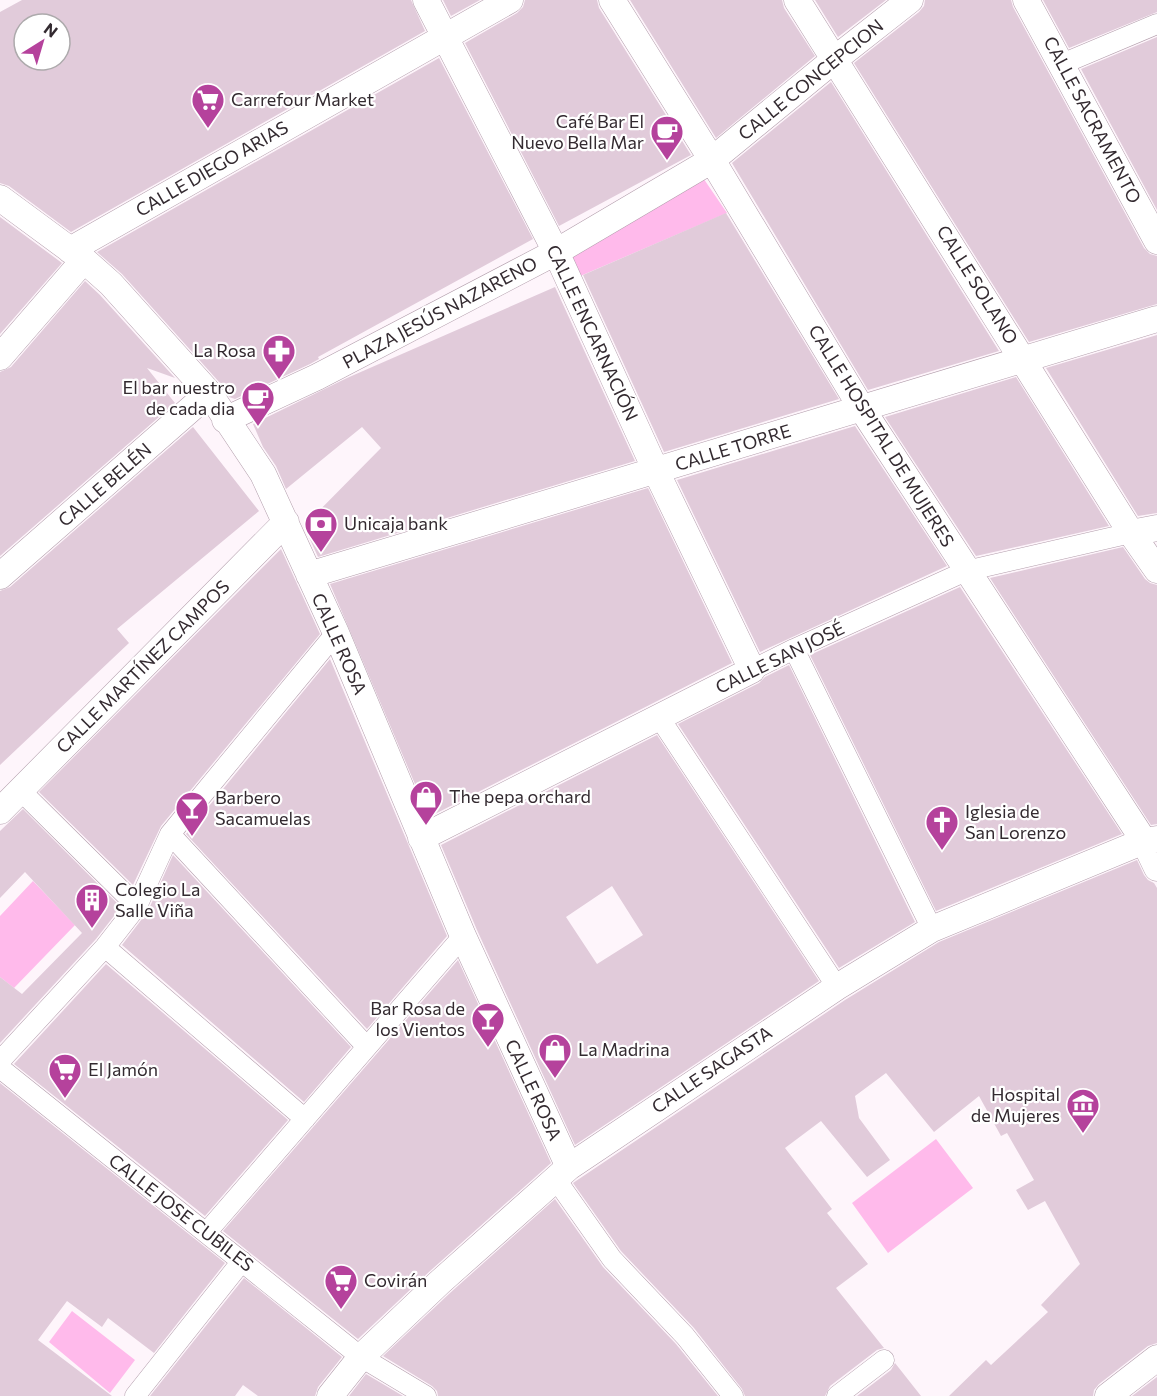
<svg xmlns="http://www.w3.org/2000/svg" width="1157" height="1396" viewBox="0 0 1157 1396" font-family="Commissioner,sans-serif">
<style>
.green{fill:#ffbaeb}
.building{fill:#e1cbda;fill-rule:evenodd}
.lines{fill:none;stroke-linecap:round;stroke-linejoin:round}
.pedestrian-casing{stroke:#b29dab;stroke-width:21}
.minor-casing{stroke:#b29dab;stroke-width:27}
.pedestrian{stroke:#fff;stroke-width:20}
.minor{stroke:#fff;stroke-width:26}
.labels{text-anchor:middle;stroke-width:4.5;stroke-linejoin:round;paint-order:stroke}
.street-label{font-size:18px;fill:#332a30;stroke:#fff}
.poi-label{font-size:18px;fill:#332a30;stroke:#fff;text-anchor:start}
</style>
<rect width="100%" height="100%" fill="#fef5fb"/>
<path class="green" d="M697,169L727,213L578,277L563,247Z
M33,881L75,925L14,988L0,977V916Z
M936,1139L973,1188L888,1253L852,1203Z
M72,1311L135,1360L110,1393L49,1342Z"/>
<path class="building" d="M22,0H411L425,31L71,232L9,186L0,183V12ZM24,24H60V60H24Z
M443,0H480L451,16Z
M525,0H597L599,8L691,155L559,226L465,43L517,13L523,7Z
M630,0H782L784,8L815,56L716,138Z
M815,0H886L838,37Z
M925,0H1011L1013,7L1144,248L1150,254L1157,256V304L1029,342L854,63L919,12L924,6Z
M1043,0H1157V12L1069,48Z
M1157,37V210L1081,69Z
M439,58L533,239L318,357L319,359L310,364L235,399L229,397L220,383L122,274L97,252Z
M831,82L999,351L868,390L732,163Z
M726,213L839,399L664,452L583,275Z
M0,217L62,263L0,334Z
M85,281L100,295L175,378L147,368L175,403L0,556V372L11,367Z
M555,287L635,461L318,557L304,526L381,448L362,427L286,489L276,466L263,447L253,424L347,378Z
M1157,335V513L1138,516L1046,368Z
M1016,377L1109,526L976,556L885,417Z
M855,426L947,566L760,652L677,480Z
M193,427L259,511L117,629L129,643L0,765V591L10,587Z
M648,488L732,663L429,817L330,584Z
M1123,547L1145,579L1150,583L1157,585V824L1151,825L990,578Z
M281,549L320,634L161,826L133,885L39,792Z
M960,587L1122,834L936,911L810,655Z
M330,659L447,936L367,1029L186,834Z
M789,665L915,922L839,968L678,724L759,683L765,677Z
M657,735L819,981L575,1145L477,930L441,845ZM612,886L643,935L597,964L566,917Z
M23,809L121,907L96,939L0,1043V977L22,994L82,933L25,872L0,898V831Z
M173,855L351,1047L304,1102L122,945L148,911Z
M1137,860L1144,875L1148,880L1154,883L1157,888V1343L1148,1346L1099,1384L1094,1390L1093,1396H949L986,1360L991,1365L1048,1312L1041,1305L1080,1264L1045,1201L1028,1210L1016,1190L1034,1180L1007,1133L1001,1136L979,1096L934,1132L886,1073L855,1096L859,1118L890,1160L867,1177L821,1121L785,1148L832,1209L827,1213L868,1264L836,1288L884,1348L877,1350L830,1386L825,1396H745L742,1389L694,1328L621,1251L573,1183L845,1000L939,942Z
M458,960L551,1163L430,1271L358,1339L223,1231Z
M106,964L288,1120L205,1216L14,1064Z
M0,1083L225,1263L154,1353L108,1318L102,1327L67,1301L38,1340L112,1396H0Z
M555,1199L603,1267L676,1344L718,1396H438L437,1391L432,1386L383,1356L450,1293Z
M244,1278L342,1357L318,1387L315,1396H258L243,1385L235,1396H150Z
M895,1363L921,1396H857L891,1370Z
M366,1374L403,1396H349Z
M1157,1377V1396H1132Z"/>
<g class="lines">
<defs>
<path id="pedestrian" d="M1062,64L1157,24
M794,649L932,929
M752,670L794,649L966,571L1131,533
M659,717L837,987
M21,791L137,906
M170,834L367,1047
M105,947L305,1119
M0,1061L105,947L137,906L170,834L336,633
M0,1068L361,1357L426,1396
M555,1178L612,1259L685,1336L733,1396
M206,1233L463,936
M135,1396L242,1261
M837,1396L884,1360"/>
<path id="minor" d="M612,0L712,160L862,409L1144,841L1157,868
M797,0L1131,533L1157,570
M1026,0L1157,241
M0,198L84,260L111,284L209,393L263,474L336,633L463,936L569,1167
M70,250L510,0
M0,357L84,260
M225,420L317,377L556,252L712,160L835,59L910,0
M1131,533L1157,528
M309,575L1157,319
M0,576L209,393
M0,811L286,522
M421,838L752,670L656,471L556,252L426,0
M330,1396L361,1357L440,1282L569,1167L837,987L932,929L1144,841L1157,839
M1108,1396L1157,1358"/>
</defs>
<use href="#pedestrian" class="pedestrian-casing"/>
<use href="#minor" class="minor-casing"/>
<use href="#pedestrian" class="pedestrian"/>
<use href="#minor" class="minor"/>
</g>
<defs>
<symbol id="supermarket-pin" viewBox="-11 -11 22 30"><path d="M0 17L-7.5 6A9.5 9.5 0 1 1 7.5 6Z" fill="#b5429c" stroke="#fff"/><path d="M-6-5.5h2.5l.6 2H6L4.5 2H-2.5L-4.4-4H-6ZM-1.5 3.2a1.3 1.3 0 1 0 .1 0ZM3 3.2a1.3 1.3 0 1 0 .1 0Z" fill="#fff"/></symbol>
<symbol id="cafe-pin" viewBox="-11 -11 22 30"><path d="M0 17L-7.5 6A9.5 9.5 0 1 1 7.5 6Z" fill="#b5429c" stroke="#fff"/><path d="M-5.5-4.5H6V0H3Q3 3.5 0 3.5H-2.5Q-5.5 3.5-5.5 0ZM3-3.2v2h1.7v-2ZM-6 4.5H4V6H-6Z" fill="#fff"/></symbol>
<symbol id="pharmacy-pin" viewBox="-11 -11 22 30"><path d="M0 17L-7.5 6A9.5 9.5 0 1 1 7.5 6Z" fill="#b5429c" stroke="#fff"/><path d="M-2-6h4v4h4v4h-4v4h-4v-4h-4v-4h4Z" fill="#fff"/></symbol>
<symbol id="bank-pin" viewBox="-11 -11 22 30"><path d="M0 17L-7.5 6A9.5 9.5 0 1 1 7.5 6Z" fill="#b5429c" stroke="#fff"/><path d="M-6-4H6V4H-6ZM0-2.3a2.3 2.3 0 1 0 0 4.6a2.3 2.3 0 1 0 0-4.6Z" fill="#fff"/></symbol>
<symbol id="shop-pin" viewBox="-11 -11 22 30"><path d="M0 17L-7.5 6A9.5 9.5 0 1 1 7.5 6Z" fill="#b5429c" stroke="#fff"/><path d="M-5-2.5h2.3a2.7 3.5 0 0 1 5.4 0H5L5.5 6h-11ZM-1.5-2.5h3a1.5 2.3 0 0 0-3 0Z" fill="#fff"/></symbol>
<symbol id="bar-pin" viewBox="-11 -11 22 30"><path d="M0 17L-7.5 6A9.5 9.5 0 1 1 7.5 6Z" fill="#b5429c" stroke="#fff"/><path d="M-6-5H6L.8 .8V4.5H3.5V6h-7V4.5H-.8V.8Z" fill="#fff"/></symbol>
<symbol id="church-pin" viewBox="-11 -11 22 30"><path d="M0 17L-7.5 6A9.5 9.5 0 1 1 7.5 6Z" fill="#b5429c" stroke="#fff"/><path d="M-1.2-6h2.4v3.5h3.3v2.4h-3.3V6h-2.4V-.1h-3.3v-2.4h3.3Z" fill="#fff"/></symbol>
<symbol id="building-pin" viewBox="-11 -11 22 30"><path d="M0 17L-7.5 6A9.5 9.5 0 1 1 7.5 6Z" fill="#b5429c" stroke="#fff"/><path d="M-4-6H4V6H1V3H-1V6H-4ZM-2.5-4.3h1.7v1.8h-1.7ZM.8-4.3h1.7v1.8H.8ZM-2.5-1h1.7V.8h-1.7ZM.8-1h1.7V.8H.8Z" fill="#fff"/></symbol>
<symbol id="museum-pin" viewBox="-11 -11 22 30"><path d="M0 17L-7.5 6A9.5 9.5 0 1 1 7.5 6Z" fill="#b5429c" stroke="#fff"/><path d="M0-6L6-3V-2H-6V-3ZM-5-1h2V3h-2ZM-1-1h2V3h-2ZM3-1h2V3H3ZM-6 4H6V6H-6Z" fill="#fff"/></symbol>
</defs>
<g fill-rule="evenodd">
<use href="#supermarket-pin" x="189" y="81" width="38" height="52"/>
<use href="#cafe-pin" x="648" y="113" width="38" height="52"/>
<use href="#pharmacy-pin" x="260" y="332" width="38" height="52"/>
<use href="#cafe-pin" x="239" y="379" width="38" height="52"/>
<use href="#bank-pin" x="302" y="505" width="38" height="52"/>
<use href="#shop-pin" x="407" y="778" width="38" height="52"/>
<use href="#bar-pin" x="173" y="789" width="38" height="52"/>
<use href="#church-pin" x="923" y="803" width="38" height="52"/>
<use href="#building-pin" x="73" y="881" width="38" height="52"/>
<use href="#bar-pin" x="469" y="1000" width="38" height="52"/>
<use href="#shop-pin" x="536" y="1031" width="38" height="52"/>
<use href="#supermarket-pin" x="46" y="1051" width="38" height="52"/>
<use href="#museum-pin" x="1064" y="1086" width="38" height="52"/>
<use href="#supermarket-pin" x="322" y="1262" width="38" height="52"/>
</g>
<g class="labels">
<g class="street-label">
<text transform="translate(811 80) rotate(-39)" y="6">CALLE CONCEPCION</text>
<text transform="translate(1092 120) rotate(62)" y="6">CALLE SACRAMENTO</text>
<text transform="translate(212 169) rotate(-30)" y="6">CALLE DIEGO ARIAS</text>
<text transform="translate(977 285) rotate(58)" y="6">CALLE SOLANO</text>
<text transform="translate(440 313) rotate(-28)" y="6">PLAZA JESÚS NAZARENO</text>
<text transform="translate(592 333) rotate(65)" y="6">CALLE ENCARNACIÓN</text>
<text transform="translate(881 436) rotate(58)" y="6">CALLE HOSPITAL DE MUJERES</text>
<text transform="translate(733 448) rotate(-17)" y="6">CALLE TORRE</text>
<text transform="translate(105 485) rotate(-41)" y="6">CALLE BELÉN</text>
<text transform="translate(339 644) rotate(66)" y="6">CALLE ROSA</text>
<text transform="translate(780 658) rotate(-26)" y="6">CALLE SAN JOSÉ</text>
<text transform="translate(143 667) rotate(-45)" y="6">CALLE MARTÍNEZ CAMPOS</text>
<text transform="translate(712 1070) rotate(-34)" y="6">CALLE SAGASTA</text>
<text transform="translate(533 1090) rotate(65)" y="6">CALLE ROSA</text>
<text transform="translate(181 1213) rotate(38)" y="6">CALLE JOSE CUBILES</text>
</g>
<g class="poi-label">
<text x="231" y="106">Carrefour Market</text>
<text x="644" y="128" text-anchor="end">Café Bar El<tspan x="644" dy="21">Nuevo Bella Mar</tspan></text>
<text x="256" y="357" text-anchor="end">La Rosa</text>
<text x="235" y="394" text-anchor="end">El bar nuestro<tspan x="235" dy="21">de cada dia</tspan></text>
<text x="344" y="530">Unicaja bank</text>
<text x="449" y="803">The pepa orchard</text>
<text x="215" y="804">Barbero<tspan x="215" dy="21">Sacamuelas</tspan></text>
<text x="965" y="818">Iglesia de<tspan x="965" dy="21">San Lorenzo</tspan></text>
<text x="115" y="896">Colegio La<tspan x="115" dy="21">Salle Viña</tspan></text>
<text x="465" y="1015" text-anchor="end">Bar Rosa de<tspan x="465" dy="21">los Vientos</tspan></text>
<text x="578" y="1056">La Madrina</text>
<text x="88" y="1076">El Jamón</text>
<text x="1060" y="1101" text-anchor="end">Hospital<tspan x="1060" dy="21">de Mujeres</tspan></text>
<text x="364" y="1287">Covirán</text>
</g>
</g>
<g transform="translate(42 42) rotate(37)"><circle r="28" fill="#ffffff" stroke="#adaaac" stroke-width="1.5"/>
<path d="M0-4.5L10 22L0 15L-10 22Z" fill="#b5429c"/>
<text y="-9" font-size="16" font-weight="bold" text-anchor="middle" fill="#332a30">N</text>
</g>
</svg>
